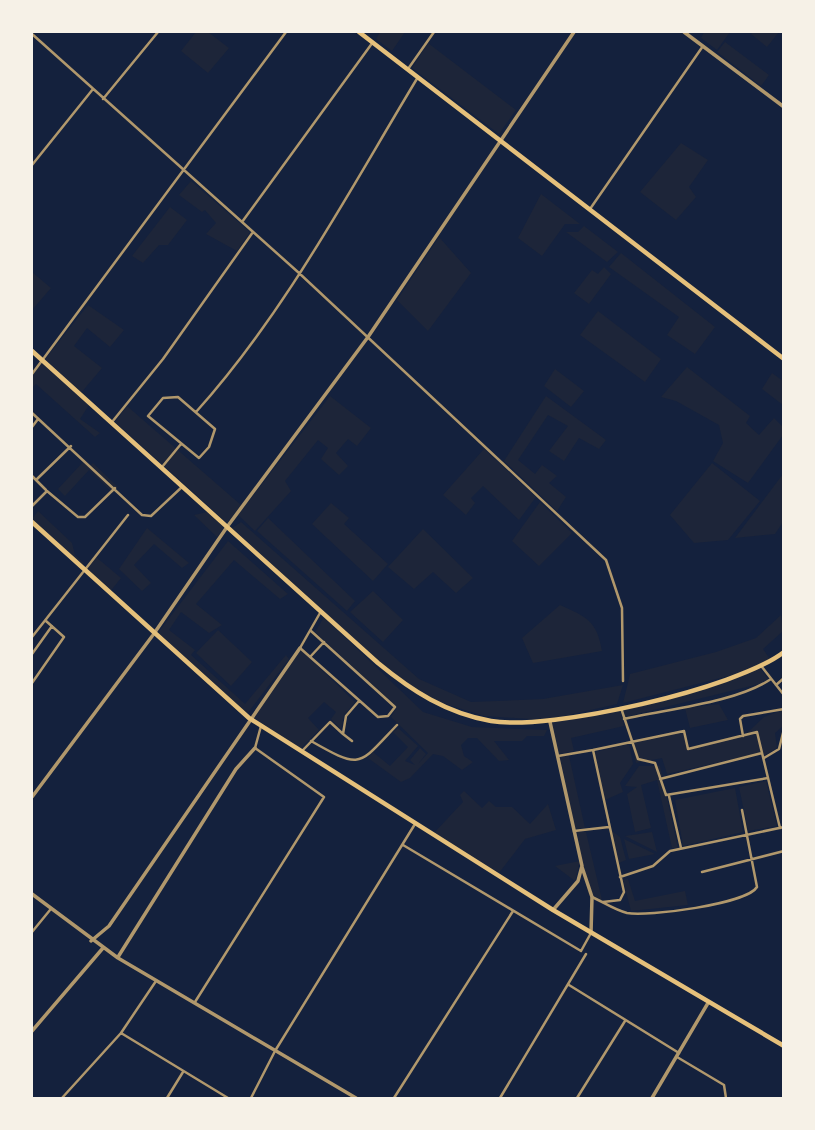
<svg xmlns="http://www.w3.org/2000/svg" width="815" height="1130" viewBox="0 0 815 1130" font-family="'Work Sans',sans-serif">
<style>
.green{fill:#1d2539}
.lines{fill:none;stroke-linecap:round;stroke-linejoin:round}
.minor{stroke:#b1986c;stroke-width:2.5}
.tertiary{stroke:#b1986c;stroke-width:3.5}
.secondary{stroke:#e5c07b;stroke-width:4.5}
</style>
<rect width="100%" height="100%" fill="#14213d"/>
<path class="green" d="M196,32H208L229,48L208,73L181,51Z
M380,32H405L392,51L376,39Z
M704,32H730L717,50L701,38Z
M753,32H779L767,47L751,34Z
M725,42L769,75L761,86L717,52Z
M428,43L516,110L499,134L412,68Z
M681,143L708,160L689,187L696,197L676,220L640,192Z
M191,181L250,232L237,251L206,234L216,223L205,210L202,212L179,195Z
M541,194L580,224H565L542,256L518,238Z
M170,207L187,220L168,245H159L143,263L132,256Z
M584,226L618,252L607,262L566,232H578Z
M439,237L471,273L428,331L397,300Z
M621,253L715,327L695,354L667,335L679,317L609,267Z
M604,267L611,274L589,304L574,293L592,270L598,274Z
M32,272L51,288L32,310Z
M88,305L124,330L110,347L87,328L74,346L102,368L81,393L45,359Z
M598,311L661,359L645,382L580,335Z
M41,362L89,405L80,419L100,433L95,437L36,384L32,388V374Z
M687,367L750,416L746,423L759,435L774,418L783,427V435L748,483L713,461L723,443L719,425L676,401L661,397Z
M555,369L584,391L571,407L544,386Z
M772,373L783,381V405L762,389Z
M330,396L371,428L357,446L348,439L336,453L348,466L339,475L321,459L328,448L318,440L285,481L291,491L255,531L238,515Z
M546,396L606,440L599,449L579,438L564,461L549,451L568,426L548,415L518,460L535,474L542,465L557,476L549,483L566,497L557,511L504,461Z
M127,406L241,505L227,523L115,422Z
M484,449L536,497L519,520L483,486L471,498L475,503L466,515L443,495Z
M84,461L90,466L93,463L118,487L113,493L89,470L65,496L58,489Z
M712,463L760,501L728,540L694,543L670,515Z
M783,474V522L775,534L735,538Z
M540,502L572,533L539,566L512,541Z
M331,503L349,518L344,524L388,564L373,581L312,524Z
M38,511L72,543L75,555L84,563L81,566L32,519Z
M207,512L225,527L217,537L194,515Z
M268,518L355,601L347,611L257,531Z
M241,522L419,679L471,702L543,699L623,685L617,704L547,720L484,716L436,701L384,668L232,528Z
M147,528L189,563L182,568L154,544L134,565L151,583L142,591L119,569Z
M423,529L473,578L456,593L433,572L414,589L388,567Z
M228,541L288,594L280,599L234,560L196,604L222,625L209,633L181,612L169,630L195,650L191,655L245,704L286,655L289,659L247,714L157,634Z
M96,557L121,578L109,593L86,570Z
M373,591L403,620L383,642L350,612Z
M560,605C587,617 597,621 602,651L533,663L522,638Z
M781,615L783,631L763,649L770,659L740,673L623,703L630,674L716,652L756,638Z
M324,617L423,712L472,727L547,730L544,736H527L522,741H494L509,760L499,761L477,738H468L461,745L464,756L473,762L462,770L443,756L433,754L410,778L401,782L368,758L373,752L390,766L408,747L393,732L398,728L418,746L405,761L415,765L410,760L420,748L426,754L418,764L428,753L391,717L397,707L315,632Z
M218,630L252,662L231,686L196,653Z
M301,650L355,702L344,715L341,729L331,719L336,712L324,702L308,718L319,730L300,749L252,717Z
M760,668L768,679L759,684L625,717L623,709L711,687Z
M719,704L728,720L690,728L685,708Z
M620,709L624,726L571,738L574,751L559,754L552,723Z
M783,710V726L775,733L777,748L764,756L758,731L747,733L764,717Z
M683,732L687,749L756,733L761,753L667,774L662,758L636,763L632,743Z
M629,744L633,764L620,783L623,792L605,800L595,752Z
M569,756L585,828L575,829L560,757Z
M639,766H660L678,848H672L657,780L641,785L651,828L635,832L627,794L637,787L625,786Z
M766,781L777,826L748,831L739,787Z
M735,788L743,832L683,846L675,800Z
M464,791L482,808L489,801L496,807H512L530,824L548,804L556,830L525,839L499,873L434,833L463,802L460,795Z
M612,831L620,837L626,860L619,863Z
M577,832H586L602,900L588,894Z
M652,832L657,852L625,836Z
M624,839L655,854L629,859Z
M580,861L575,881L555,866Z
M628,879L635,901L685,891L688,905L631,911L623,880Z"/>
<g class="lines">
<path class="minor" d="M32,34L299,273L606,560L622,608L623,681
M408,69L434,32
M103,99L158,32
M32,165L93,89
M590,209L703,46
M242,222L373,42
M32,374L286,32
M178,397L215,429L209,447L199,458L148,416L163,398Z
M196,412C285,313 349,191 418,77
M32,413L142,515L151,516L183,486
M112,422L163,359L253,232
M32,427L38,419
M162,467L181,444
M32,476L36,480L71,446
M36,480L46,490
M32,506L47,491L78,517H85L115,488
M311,631L395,707L388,716L378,717L300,648L320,613
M32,637L128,515
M32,654L52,626
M310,657L324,642
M762,667L784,695
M32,683L64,637L46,621
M776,685L784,678
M621,708L638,759L655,763L666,795L768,778
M624,719C667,709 735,703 771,679
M343,734L352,741
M743,736L740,719L743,716L784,709
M311,741C362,770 358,766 397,725
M303,750L330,722L343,734L346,716L359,701
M593,750L684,731L688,749L757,732L780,828
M558,756L593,750L624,892L620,900L603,902
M764,758L779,749L784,729
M660,779L762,753
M669,796L681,848
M574,831L609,827
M403,845L581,951L591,933
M702,872L784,851
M620,877L653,866L670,851L784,827
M592,897C603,902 615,910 627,913C647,917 747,904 757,887L742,810
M32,932L50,910
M569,985L679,1053
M195,1002L324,797L255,748L261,726
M121,1033L228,1098
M677,1057L724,1085L726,1098
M62,1098L121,1033L156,981
M167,1098L183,1072
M251,1098L275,1051L415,824
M394,1098L513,911
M500,1098L586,954
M577,1098L625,1021"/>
<path class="tertiary" d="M684,32L784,107
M550,722L582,866L578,881L553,910
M32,797L153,635L227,527L368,337L574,32
M582,867L592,897L591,933
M32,894L118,958L356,1098
M91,941L109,926L300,648
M118,957L236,769L255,748
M32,1031L103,948
M652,1098L708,1003"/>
<path class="secondary" d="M359,32L784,359
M32,351L378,663C412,691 446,713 491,721C550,731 736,689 784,652
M32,522L249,718L553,910L784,1046"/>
</g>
<rect width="815" height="1130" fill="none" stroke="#f6f1e7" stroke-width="66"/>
</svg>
